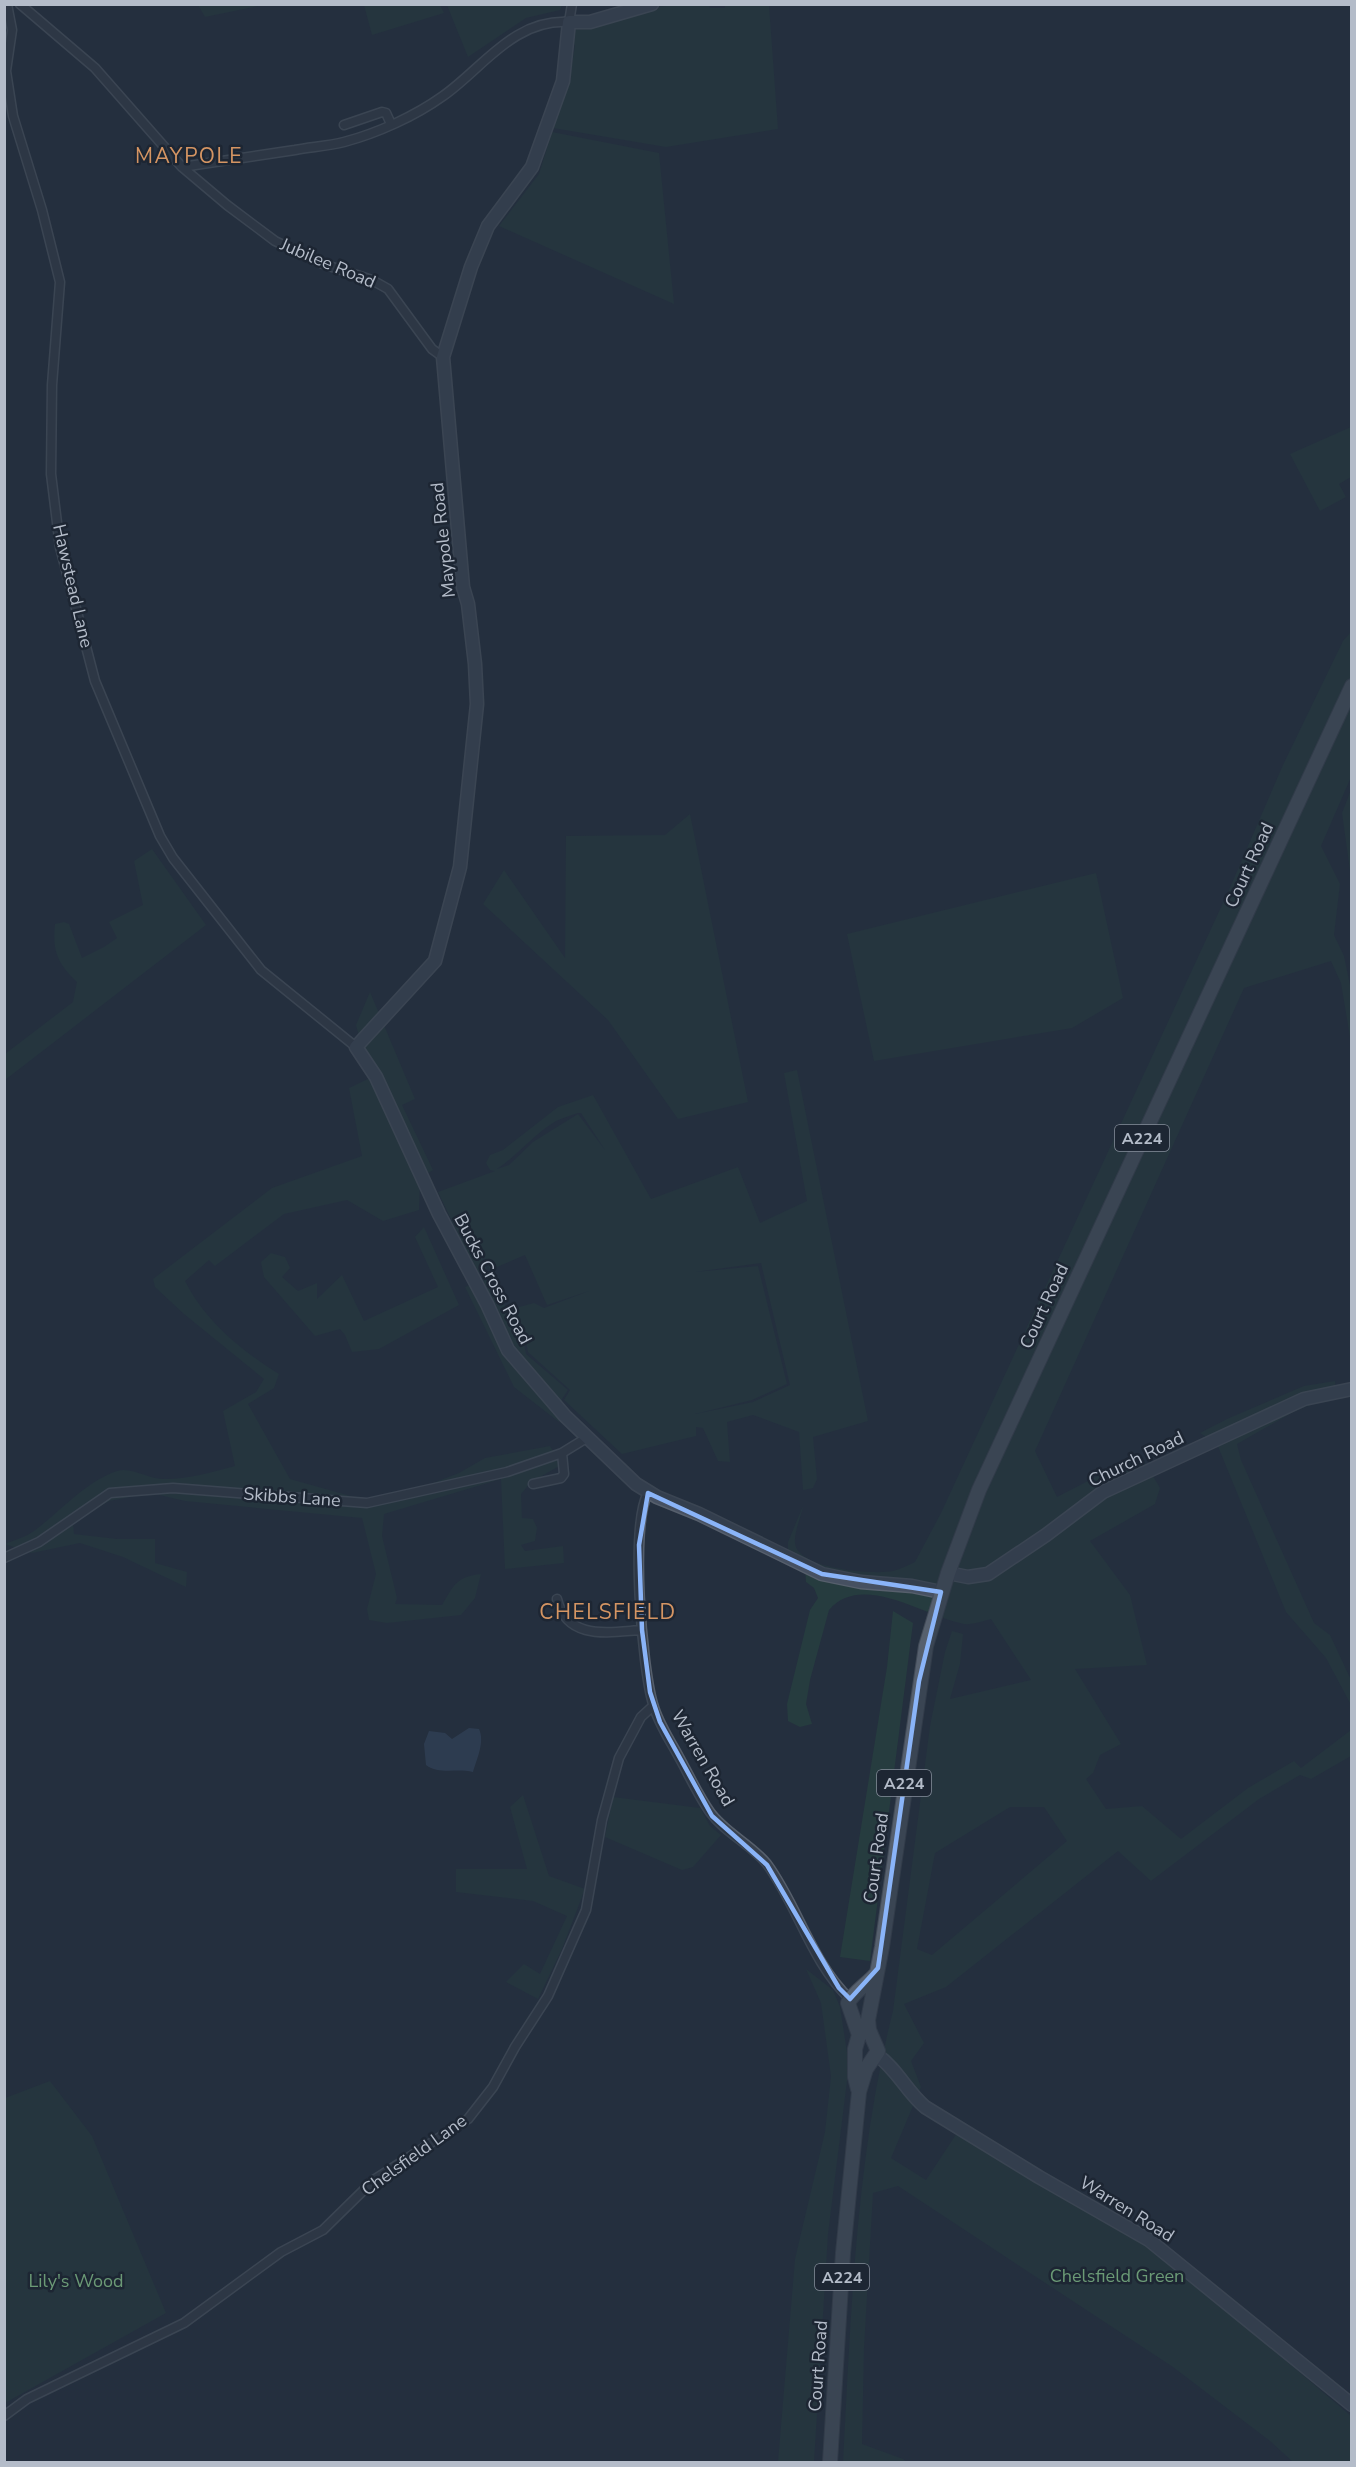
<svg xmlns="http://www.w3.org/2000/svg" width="1356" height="2467" viewBox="0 0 1356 2467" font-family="'Nunito Sans',sans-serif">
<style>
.green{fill:#263c3f;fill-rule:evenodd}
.water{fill:#394c67}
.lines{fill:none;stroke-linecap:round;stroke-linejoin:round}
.street-casing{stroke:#565f6c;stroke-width:11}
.secondary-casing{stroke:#565f6c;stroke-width:15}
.primary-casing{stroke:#414a57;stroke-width:16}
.street{stroke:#38414e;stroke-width:8}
.secondary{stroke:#465061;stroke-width:12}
.primary{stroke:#56606e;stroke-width:14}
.marked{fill:none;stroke:#8ab4f8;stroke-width:4.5;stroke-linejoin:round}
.labels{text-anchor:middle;stroke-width:5;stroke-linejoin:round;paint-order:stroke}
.shield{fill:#1d2633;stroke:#878f9c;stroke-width:1.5}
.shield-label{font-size:16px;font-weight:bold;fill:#b4bcc9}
.street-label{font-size:18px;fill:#b4bcc9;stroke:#1d2633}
.park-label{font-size:18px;fill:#6b9a76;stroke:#1d2633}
.quarter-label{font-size:21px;letter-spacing:1.5px;fill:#d59563;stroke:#1d2633}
</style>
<rect width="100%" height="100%" fill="#242f3e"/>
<path class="green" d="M198,5H263L205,17Z
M364,5H440L444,13L372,35Z
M447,5H562L560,10L526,18L468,57Z
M657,5L658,7L673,5H709L710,8H725V5H769L778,129L666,147L553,128L569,84L575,45L571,40L573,29L577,26Z
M552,132L659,153L674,304L499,226L539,174Z
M1351,427V477L1339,484L1346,497L1320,511L1290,454Z
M1351,632V777L1321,846L1340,884L1334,935L1344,956L1351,990V1043L1341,983L1331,961L1244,988L1035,1451L1057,1497L1140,1454L1160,1488L1155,1504L1090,1541L1130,1595L1147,1665L1075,1669L1121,1744L1100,1755L1093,1773L1086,1779L1106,1809L1142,1806L1181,1839L1248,1788L1294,1761L1301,1768L1351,1730V1756L1311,1779L1300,1775L1259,1799L1151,1881L1118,1851L946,1987L904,2004L924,2043L911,2061L921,2087L891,2158L926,2180L957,2133L1145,2241L1351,2416V2462H1293L1270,2441L1173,2367L898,2186L873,2193L864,2348L862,2444L903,2459L907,2462H843C851,2313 856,2156 893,2011L930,1726L945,1652L952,1631L963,1634L960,1664L950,1699L1031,1680L991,1619C983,1621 972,1625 964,1624C926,1617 862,1571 829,1610L810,1680L806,1704L812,1724L800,1727L788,1721L787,1704L810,1610L818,1598L814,1588L806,1582L805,1568L788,1555V1542L803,1506C801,1517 794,1532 795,1543C797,1569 873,1575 893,1571C901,1569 908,1565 915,1562L941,1513L1229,890L1283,765L1343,641ZM1010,1807H1044L1067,1841L932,1955L917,1949L935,1853Z
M1351,790H1352L1351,878L1342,813Z
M690,814L748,1102L678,1119L608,1020L483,904L504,870L565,958L566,836L665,835Z
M152,849L206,925L5,1080V1054L73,1002L77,982C58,964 52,952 55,924L64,922L69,924L82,958L104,947L117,938L109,922L143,905L134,861Z
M1096,873L1123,998L1072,1028L874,1061L847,934Z
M370,992L415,1099L402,1105L433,1170L420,1178L419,1210L383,1221L347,1200L284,1214L215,1266L209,1260L185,1281C205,1321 242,1351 279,1374L274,1388L248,1404L290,1479L379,1504L459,1473L485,1458L550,1446L561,1465L531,1482L521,1494L522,1518L533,1519L537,1528L535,1541L521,1545L525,1551L563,1546L564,1563L505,1569L501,1479L384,1514L382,1536L397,1598L395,1604L442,1605C454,1585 456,1577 481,1574L475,1598L461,1615L387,1623L369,1620L367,1609L376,1574L362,1518L185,1501L151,1493L109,1501L73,1523L74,1534L117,1539H155V1563L187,1572L186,1587L123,1557L80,1543L32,1553L5,1544C14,1540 26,1537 34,1531C61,1511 85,1482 117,1471C132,1466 149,1480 166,1479C189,1479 213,1472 235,1466L223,1411L256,1392L264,1379L184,1314L155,1287L153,1279L272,1188L362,1156L349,1088L370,1078L356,1025Z
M797,1070L868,1421L813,1437L817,1479L813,1488L803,1490L799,1432L753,1415L727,1422L730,1462L718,1461L703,1428L696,1427V1436L622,1454L564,1400L570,1390L528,1352L524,1332L522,1334L526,1354L568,1390L562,1399L559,1422L514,1387L465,1287L488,1279L508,1310L534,1303L544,1308L589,1291L547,1305L525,1255L490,1270L461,1210L487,1269L477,1273L438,1192L495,1171L490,1170L486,1163L490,1155L503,1150L558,1107L593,1095L651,1199L738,1167L760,1223L807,1201L784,1073ZM578,1113H581L605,1150L578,1114L533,1142L509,1165L497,1169C518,1155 534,1134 556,1121C563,1118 571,1115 578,1113ZM761,1263L790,1385L753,1402L695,1414L752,1400L787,1384L758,1266L695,1272Z
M424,1227L459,1305L379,1349L352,1352L345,1335L340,1329L315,1336L264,1277L261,1262L271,1253L285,1257L290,1268L282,1277L298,1291L317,1283V1299L342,1275L364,1321L438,1287L415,1237Z
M1335,1381L1336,1395L1295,1411L1237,1444L1241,1460L1314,1623L1330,1635L1351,1680V1705L1326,1658L1286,1612L1217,1444L1200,1433L1227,1419L1304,1386Z
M893,1611L913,1623L870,1961L840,1957L887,1667Z
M523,1795L549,1876L585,1889L562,1949L538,1999L506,1982L524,1964L540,1974L567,1916L533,1901L456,1892V1869H527L510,1807Z
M613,1797L700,1808L710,1826L721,1835L693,1867L682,1870L605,1837Z
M806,1969L833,1990L840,2007L849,2065L828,2234L814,2462H778L795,2259L825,2132L831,2076L821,2003Z
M50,2081L92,2136L166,2313L5,2403V2098Z"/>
<path class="water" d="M469,1728L479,1729C485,1742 477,1758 473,1772C457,1768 439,1775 426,1765L424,1744L429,1731L445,1733L452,1739Z"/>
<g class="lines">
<defs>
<path id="street" d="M7,4L12,30L6,71L13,116L42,210L60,282L52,385L51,474L60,547L95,681L160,836L173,858L261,970L356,1047
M20,4L95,68L182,167L227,205L275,241L323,264L372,280L388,289L432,349L443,357
M344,125L382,112L386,113L391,124
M182,167C220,161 257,156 295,150C311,147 328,146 344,142C378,133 415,116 443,96C483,68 513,19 569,22L572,4
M533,1484L561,1478L564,1474L562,1453
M648,1493C630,1525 642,1667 653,1704C658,1723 670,1740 679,1757C689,1775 698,1795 710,1812C725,1833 751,1844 767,1864C798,1906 811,1962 850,1999
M4,1558L39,1542L110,1493L173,1488L367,1503L507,1472L562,1453L588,1437
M557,1599C567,1641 609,1632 642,1630
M4,2416L27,2399L184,2323L281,2252L323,2230L375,2179L468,2119L493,2087L515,2047L548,1996L586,1910L602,1820L619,1758L641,1717L653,1706"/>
<path id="secondary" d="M652,4L590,22H569L563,81L532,167L488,226L471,267L443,357L463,587L468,604L475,664L477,704L460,867L435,961L356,1047L376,1077L439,1214L487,1304L508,1350L565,1416L636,1484L657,1497L699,1514L822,1574L861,1582L912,1586L941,1592
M948,1573L968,1577L988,1574L1046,1535L1103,1492L1304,1399L1352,1389
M877,2055C897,2069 907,2092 925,2107L1039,2177L1149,2240L1352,2405"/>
<path id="primary" d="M858,2089L855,2077V2049L859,2035L848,2003C853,1993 867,1984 875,1975
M830,2462L843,2253L859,2092L866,2069L878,2051L869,2030L868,2020L882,1947L926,1646L948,1573L979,1490L1352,686"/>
</defs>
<use href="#street" class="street-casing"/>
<use href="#secondary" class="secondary-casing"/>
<use href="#primary" class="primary-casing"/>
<use href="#street" class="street"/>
<use href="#secondary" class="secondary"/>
<use href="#primary" class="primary"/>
</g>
<path d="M0 0H1356V2467H0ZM648,1493L822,1574L941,1592L919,1681L878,1968L850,1999L839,1988L767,1865L712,1816L660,1722L650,1692L642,1630L639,1545Z" fill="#242f3e" fill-opacity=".55" fill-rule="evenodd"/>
<path class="marked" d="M648,1493L822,1574L941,1592L919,1681L878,1968L850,1999L839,1988L767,1865L712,1816L660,1722L650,1692L642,1630L639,1545Z"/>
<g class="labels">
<g class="shield">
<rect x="1115" y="1125" width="54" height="26" rx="4.5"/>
<rect x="877" y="1770" width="54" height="26" rx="4.5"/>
<rect x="815" y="2264" width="54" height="26" rx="4.5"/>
</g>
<g class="shield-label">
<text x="1142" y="1144">A224</text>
<text x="904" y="1789">A224</text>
<text x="842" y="2283">A224</text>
</g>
<g class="street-label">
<text transform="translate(328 263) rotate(23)" y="6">Jubilee Road</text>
<text transform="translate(443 540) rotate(-96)" y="6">Maypole Road</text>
<text transform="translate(73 586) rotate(77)" y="6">Hawstead Lane</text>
<text transform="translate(1249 865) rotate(-65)" y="6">Court Road</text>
<text transform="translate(493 1279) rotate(62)" y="6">Bucks Cross Road</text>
<text transform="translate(1044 1306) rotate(-65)" y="6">Court Road</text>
<text transform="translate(1136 1459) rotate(-26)" y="6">Church Road</text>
<text transform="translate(292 1497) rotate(4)" y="6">Skibbs Lane</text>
<text transform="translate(703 1758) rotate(60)" y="6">Warren Road</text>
<text transform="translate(876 1858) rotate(-82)" y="6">Court Road</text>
<text transform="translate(414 2155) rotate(-36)" y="6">Chelsfield Lane</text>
<text transform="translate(1127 2209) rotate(32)" y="6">Warren Road</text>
<text transform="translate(818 2366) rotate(-86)" y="6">Court Road</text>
</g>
<g class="park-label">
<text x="1117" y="2282">Chelsfield Green</text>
<text x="76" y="2287">Lily's Wood</text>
</g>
<g class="quarter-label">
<text x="189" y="163">MAYPOLE</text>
<text x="608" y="1619">CHELSFIELD</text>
</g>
</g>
<rect width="1356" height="2467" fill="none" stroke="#b4bcc9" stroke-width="12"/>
</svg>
